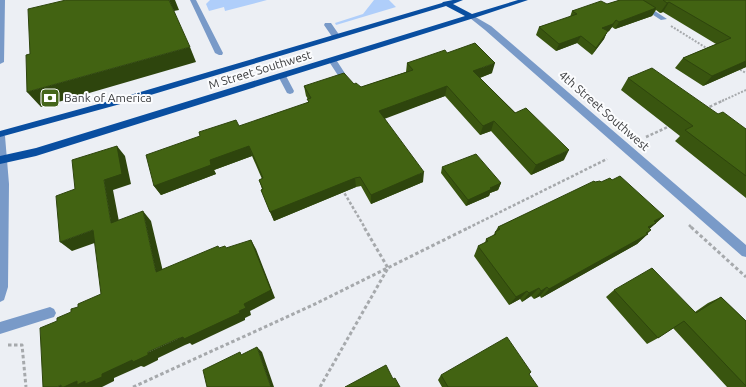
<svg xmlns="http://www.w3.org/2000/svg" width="746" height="387" viewBox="0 0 746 387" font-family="Ubuntu,sans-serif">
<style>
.green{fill:#afcefa}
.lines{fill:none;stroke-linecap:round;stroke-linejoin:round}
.path-far2{stroke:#a6a9ac;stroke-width:2;stroke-dasharray:2 1.5;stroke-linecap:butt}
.path-far1{stroke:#a6a9ac;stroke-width:2.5;stroke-dasharray:3 2;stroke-linecap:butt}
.path{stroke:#a6a9ac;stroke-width:3;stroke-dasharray:3.5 2.5;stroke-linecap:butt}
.minor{fill:#799ac8;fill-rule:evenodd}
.major{fill:#094ea0;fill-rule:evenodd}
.wall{fill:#39550f}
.shaded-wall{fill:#2e450d}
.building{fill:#426312;stroke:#2e450d}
.labels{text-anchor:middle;stroke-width:4;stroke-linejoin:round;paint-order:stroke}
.street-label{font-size:12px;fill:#3b3c3e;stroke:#fbfcfe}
.poi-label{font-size:12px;fill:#3b3c3e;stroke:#fbfcfe;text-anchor:start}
</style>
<rect width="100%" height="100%" fill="#eceff4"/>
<path class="green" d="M210,0H267L225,11L224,7L209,11L206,4Z
M374,0H389L396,7L336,25L335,23L363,14Z"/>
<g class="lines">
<path class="path-far2" d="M671,26L708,49
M737,68L746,73
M722,101L746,90"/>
<path class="path-far1" d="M705,109L724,100
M646,137L670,126
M342,189L365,228
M689,225L692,228
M468,228L607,159"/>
<path class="path" d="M691,227L746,277
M8,345H22L26,387
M133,387L313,305L470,227
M320,387L388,268L364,227"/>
<path class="minor" d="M0,0H5L4,62L0,64Z
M190,0H196L223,53L222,55H219L215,53Z
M630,0H638L667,19L661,20Z
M472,15L491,26L746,245V257L742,256L485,30L470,18L469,17Z
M325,23H331L340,36L339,38H333L324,25Z
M329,58H335L346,75L345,77H339L328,60Z
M282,73L285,74L294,91L293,93L290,94L287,93L278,76Z
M0,133L5,136L9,184L8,287L4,300L0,302Z
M50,307L54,309L56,313L54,317L0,334V322Z"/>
<path class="major" d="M453,0H463L453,4L472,14L518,0H528L474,18L36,156L0,164V156L36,148L465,16L446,6L124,103L0,137V131L120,98L442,3L443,2Z"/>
</g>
<path class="wall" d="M620,0H746V67L703,86L675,68L683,58L716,44L663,12L660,13L656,10L652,16L615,29L612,27L609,31L607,32L604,39L592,55L577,43L556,51L536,35L539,27L570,17L572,11L607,4Z
M447,53L492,73L480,78L564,160L531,175L491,131L480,135L445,96L384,118L423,182L371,204L361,186L356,187L274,221L261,190L262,189L259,180L262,179L252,156L214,170L216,174L161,195L154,186L308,102V99L306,96L304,86L354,84L361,87L406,72L407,63Z
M628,78L718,114L746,129V198L675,141L680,136L621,90Z
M442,167L501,183L498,190L490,193L489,196L466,206L441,173Z
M612,180L664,216L649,229L647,234L637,244L541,298L540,296L534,299L531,296L522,302L520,299L509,305L474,256L478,246L485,243L486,239L493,236L498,227L595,182H601Z
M614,290L695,312L708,303L721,297L746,321V387H727L673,328L658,338L647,344L606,297Z
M441,375L538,387H442L438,380Z"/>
<path class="shaded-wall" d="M169,0H175L179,10L174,11Z
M669,2L663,12L660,13L667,3Z
M656,8L652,16L615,29L619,22Z
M616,20L612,27L609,31L607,32L604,39L592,55L596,48L602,28Z
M581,36L577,43L556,51L559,44Z
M190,47L196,62L41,107L27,92Z
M746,61V67L703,86L712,76Z
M495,63L492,73L471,81L473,71Z
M447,86L445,96L379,121V111Z
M494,121L491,131L480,135L483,126Z
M117,146L125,156L131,184L113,190L121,232L111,223L104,180Z
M249,146L252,156L214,170L216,174L161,195L154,186L210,160Z
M569,150L564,160L531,175L536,165Z
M424,172L423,182L371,204V195Z
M355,178L356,187L274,221L270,212Z
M501,183L498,190L490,193L489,196L466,206L468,200L490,188Z
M143,211L151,221L165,280L156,272Z
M664,216L645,233L637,237L654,221Z
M93,230L103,240L72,251L60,242Z
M651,230L644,237L648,234L637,244L541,298L549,289Z
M251,240L256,249L275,298L250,311L251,315L245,318V320L192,345L190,343L185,345L158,358V360L144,367L141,366L114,378V381L102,387H57L61,385L77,381H85L239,311L244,304Z
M547,287L540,296L534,299L541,291Z
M539,288L531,296L522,302L529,293Z
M527,291L520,299L509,305L516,297Z
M257,347L262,352L274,387H271Z"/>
<path class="building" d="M66,0H169L190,47L27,92L26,55L30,54L28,9Z
M620,0H643L656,8L619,22L616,20L613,24L602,28L608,31L596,48L581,36L559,44L539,27L577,14L572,11L601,1L607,4Z
M663,0H746V61L712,76L683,58L731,38L669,2L667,3Z
M475,43L495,63L473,71L515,113L526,108L569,150L536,165L494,121L483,126L447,86L379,111L424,172L371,195L360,177L355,178L270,212L261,190L263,189L259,180L263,178L249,146L210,160L211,165L154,186L146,155L200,136L199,132L236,120L239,126L309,102L307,99L311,98L304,86L344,73L354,84L356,83L361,87L413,70L407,63L445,50L447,53Z
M652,68L718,114L723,112L746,129V176L685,130L693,126L628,78Z
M117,146L122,174L104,180L111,223L143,211L156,272L218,246L219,248L225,246L226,248L251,240L271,290L244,304L246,308L239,311L240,313L184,339L183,337L177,339L148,352V355L133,362L132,360L102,374V377L85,384V381L77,385V381L64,387H61V385L57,387H43L40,328L57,321V318L71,312V309L78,307V304L101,294L93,230L60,242L56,196L75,189L72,160Z
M476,154L501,183L490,188L492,189L468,200L442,167Z
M620,176L664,216L654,221L656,223L648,227L651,230L646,233L648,234L549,289L547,287L541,291L539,288L529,293L527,291L516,297L478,246L488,241L486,239L496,234L495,232L500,229L498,227L594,181L595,182L600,181L601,182L610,178L612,180Z
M652,268L696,313L721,297L746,321V386L684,321L658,338L614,290Z
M507,337L531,372L529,374L538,387H448L441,375Z
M257,347L271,387H207L203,370L240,352L241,355Z
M386,365L393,379L395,378L400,387H345Z"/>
<defs>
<symbol id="bank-square" viewBox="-11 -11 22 22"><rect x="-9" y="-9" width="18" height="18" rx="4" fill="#44651a" stroke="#fbfcfe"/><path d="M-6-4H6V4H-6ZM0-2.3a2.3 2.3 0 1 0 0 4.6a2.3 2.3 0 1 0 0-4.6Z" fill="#fff"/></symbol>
</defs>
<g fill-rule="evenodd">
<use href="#bank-square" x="39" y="87" width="22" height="22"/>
</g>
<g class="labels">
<g class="street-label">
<text transform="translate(260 70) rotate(-17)" y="4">M Street Southwest</text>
<text transform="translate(604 111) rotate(41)" y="4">4th Street Southwest</text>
</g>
<g class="poi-label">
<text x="64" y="102">Bank of America</text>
</g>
</g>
</svg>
